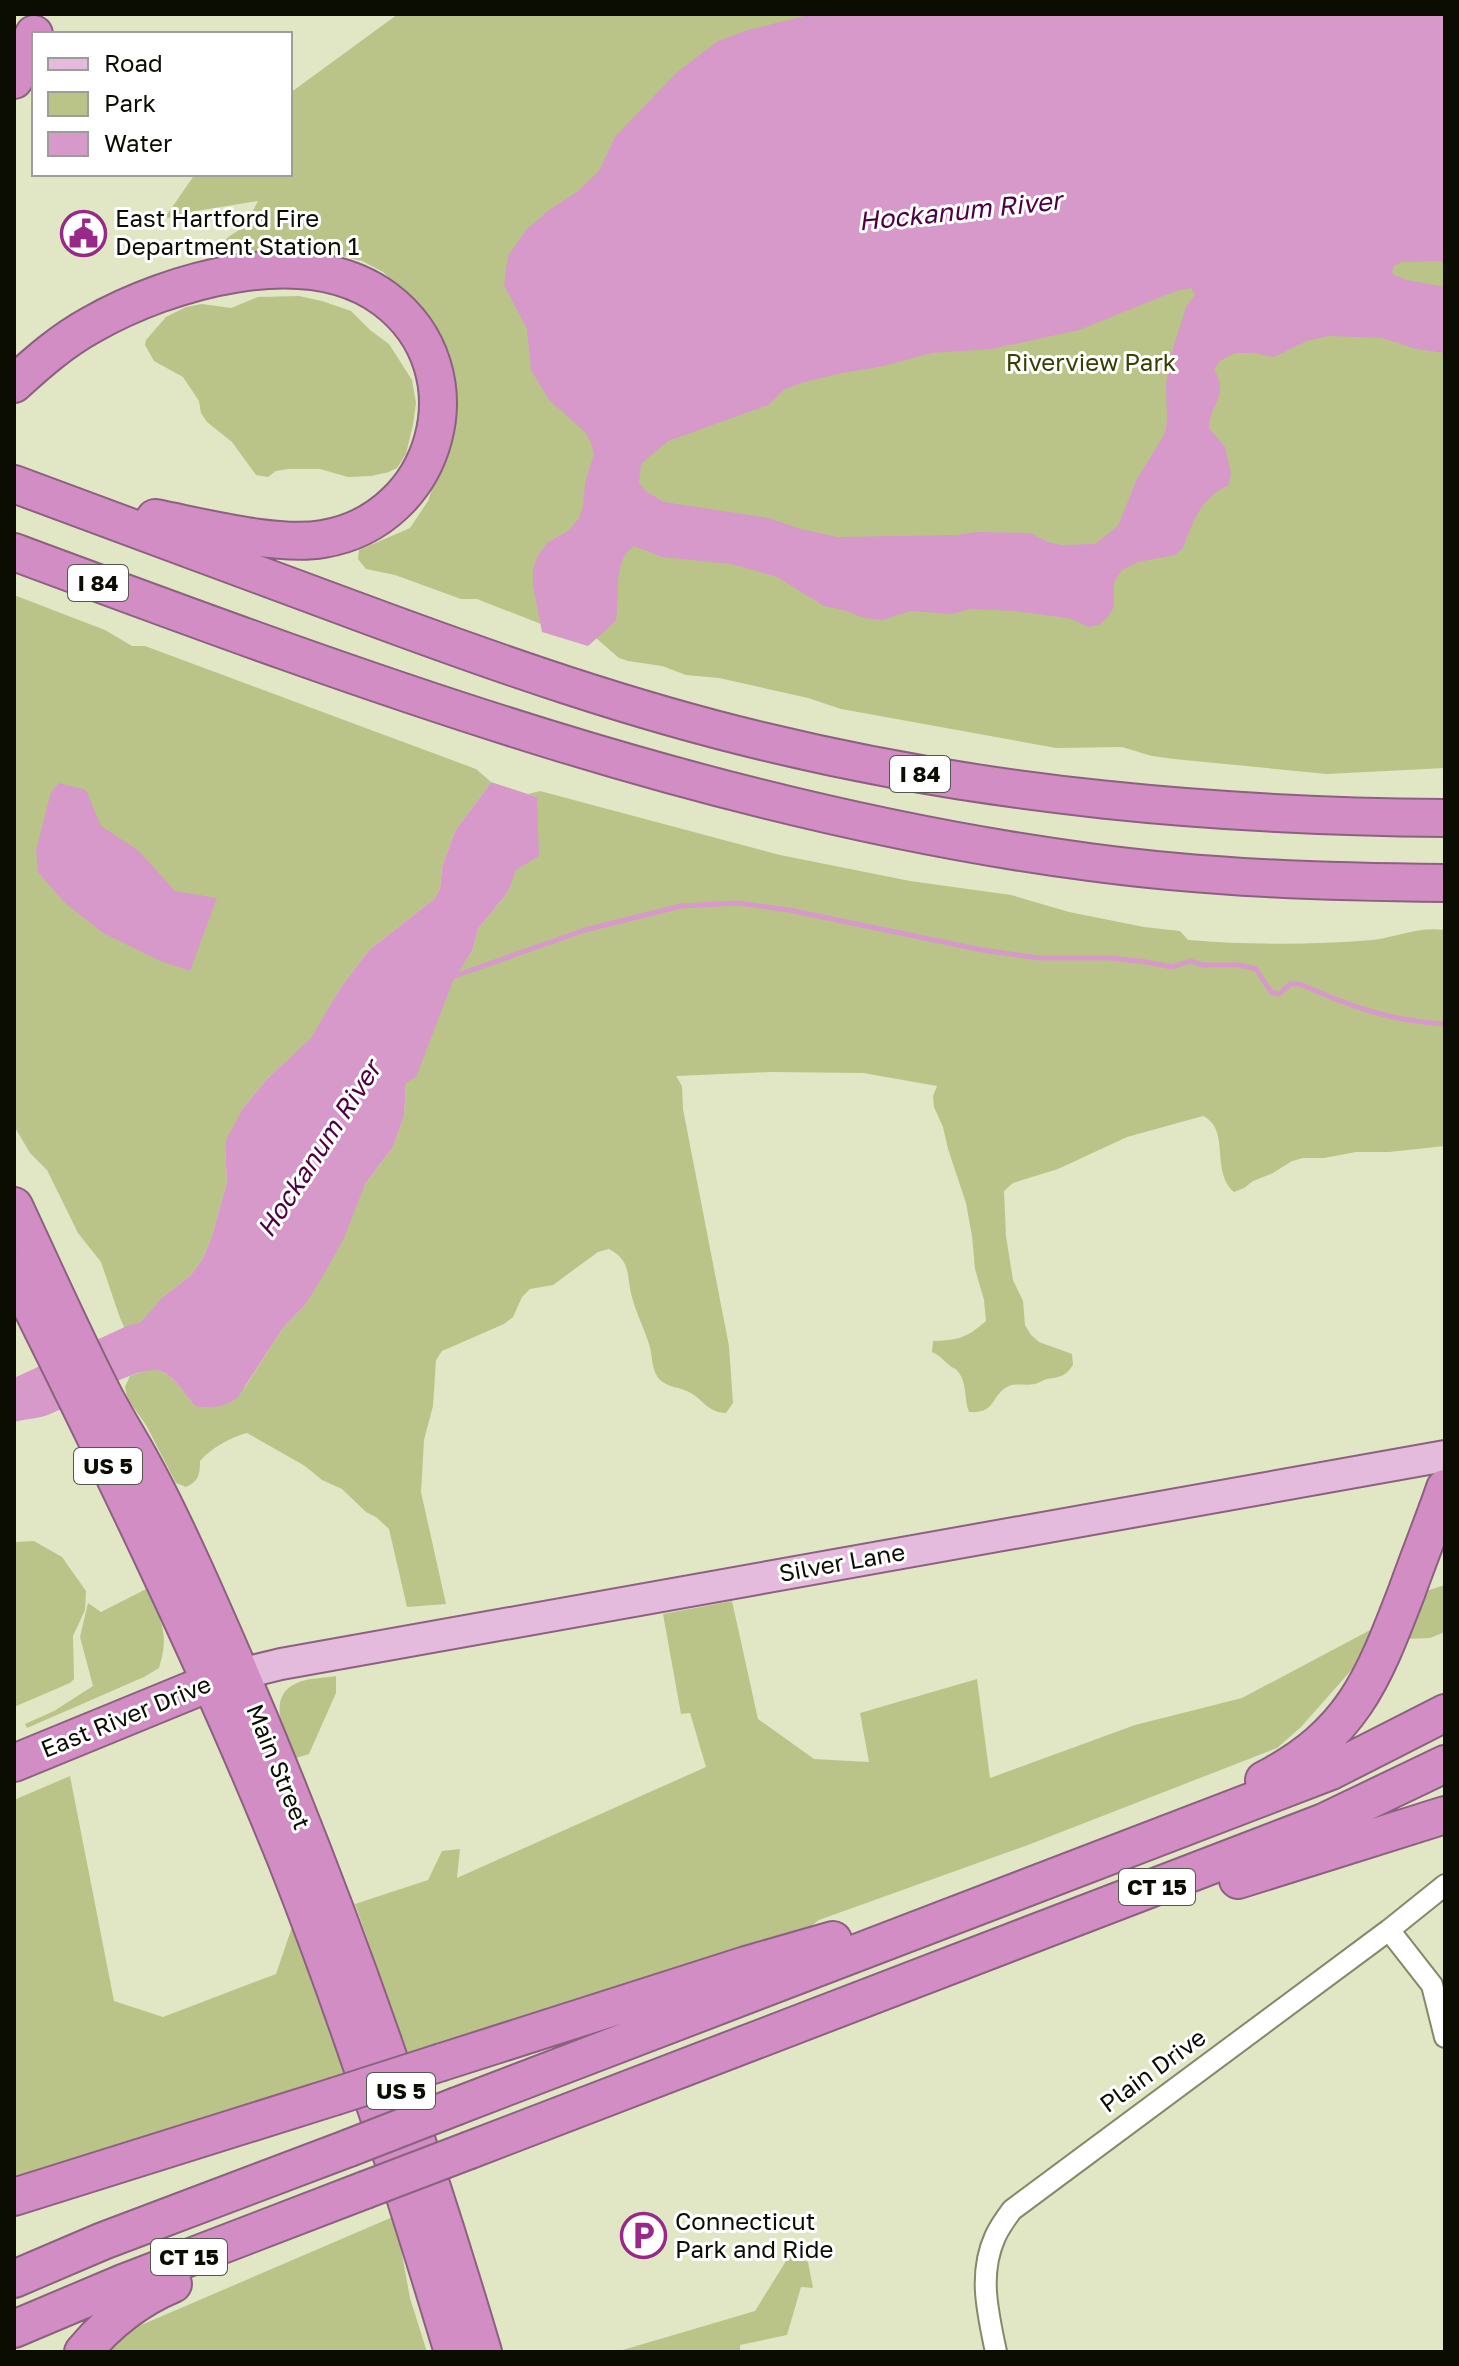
<svg xmlns="http://www.w3.org/2000/svg" width="1459" height="2366" viewBox="0 0 1459 2366" font-family="'Golos Text',sans-serif">
<style>
.green{fill:#bac489}
.water{fill:#d798ca;fill-rule:evenodd}
.lines{fill:none;stroke-linecap:round;stroke-linejoin:round}
.stream{stroke:#d798ca;stroke-width:5}
.street-casing{stroke:#838969;stroke-width:24}
.primary-casing{stroke:#8c6180;stroke-width:34}
.highway-casing{stroke:#8c6180;stroke-width:40}
.street{stroke:#fff;stroke-width:20}
.primary{stroke:#e4bbdc;stroke-width:30}
.highway{stroke:#d28ec4;stroke-width:36}
.highway-bridge-casing{stroke:#8c6180;stroke-width:40;stroke-linecap:butt}
.highway-bridge{stroke:#d28ec4;stroke-width:36}
.labels{text-anchor:middle;stroke-width:6;stroke-linejoin:round;paint-order:stroke}
.shield{fill:#fff;stroke:#54564f;stroke-width:2}
.shield-label{font-size:22px;font-weight:bold;fill:#0b0d03}
.poi-label{font-size:24px;fill:#0b0d03;stroke:#fff;text-anchor:start}
.park-label{font-size:24px;fill:#383f03;stroke:#fff}
.street-label{font-size:24px;fill:#0b0d03;stroke:#fff}
.water-label{font-size:26px;font-style:italic;fill:#4c0043;stroke:#fff}
</style>
<rect width="100%" height="100%" fill="#e1e7c5"/>
<path class="green" d="M398,14H1445V768L1327,774L1174,759L1152,756L1122,747L1056,748L841,709L808,698L719,678L686,675L662,666L628,661L619,658L596,638L616,621L555,539C526,552 536,600 541,624L477,599H461L395,575L366,569L358,559L359,550L410,528L428,501L437,474V333L419,305L383,272L362,261L322,251L298,248L246,253L232,258L223,256L220,251C226,234 232,237 243,226C249,219 254,209 258,201L196,211L164,219L195,174H290V93Z
M299,296L322,301L351,311L370,330L389,344L412,380L416,403L413,425L406,454L397,468L389,472L371,476L348,477L320,469H288L276,471L268,477L256,475L232,442L207,422L201,413L199,401L183,377L154,361L145,345L146,340L166,317L186,307L202,304L231,308L258,297Z
M14,595L105,630L132,646H145L476,769L491,782L455,831L442,867L440,889L434,899L369,950L341,987L312,1038L267,1079L243,1108L225,1149L227,1182L212,1236L203,1258L190,1276L163,1297L135,1351L120,1318L101,1262L78,1233L47,1170L30,1153L14,1126Z
M540,791L780,855L910,881L1011,895L1069,912L1144,927L1180,931L1188,940C1250,945 1310,945 1372,940C1397,937 1420,926 1445,930V1146L1389,1152H1356L1324,1158H1303L1292,1161L1273,1173L1253,1181L1244,1188L1234,1192C1210,1171 1231,1129 1203,1116L1127,1137L1058,1169L1013,1183L1004,1191L1006,1236L1013,1280L1023,1301L1025,1325L1031,1335L1039,1342L1072,1354L1073,1365C1065,1377 1060,1377 1047,1379C1043,1380 1039,1383 1035,1384C1026,1386 1017,1383 1009,1386C990,1395 997,1414 969,1412C964,1400 967,1383 959,1373C955,1367 953,1369 948,1364C942,1359 939,1355 932,1352L933,1341C960,1340 966,1338 986,1321L984,1300L975,1269L972,1236L966,1203L948,1149L943,1127L934,1107L933,1096L937,1086L863,1073L771,1072L676,1076L682,1086L683,1109L729,1346L733,1403L726,1413C707,1412 704,1400 689,1392C680,1387 669,1388 660,1380C651,1371 653,1356 649,1344C644,1328 636,1313 632,1297C626,1276 632,1261 609,1249L598,1252L553,1285L530,1289L522,1297L513,1317L504,1324L442,1351L436,1360L433,1406L424,1440L421,1492L446,1604L407,1607L389,1529L376,1517L366,1512L342,1489L322,1480L305,1466L247,1433C231,1437 211,1448 200,1461C200,1474 199,1481 186,1487L176,1483L146,1425L127,1398L125,1387L130,1376C136,1374 143,1371 149,1370C170,1367 184,1393 195,1406L245,1387L283,1328L304,1306L365,1184L393,1147L404,1116L406,1083L453,980L472,951L478,929L508,892L537,797L528,794Z
M34,1541L62,1557L86,1591L85,1610L73,1636L74,1679L70,1683L14,1707V1542Z
M1445,1585V1632L1430,1638L1406,1639L1423,1592Z
M146,1589C161,1621 170,1632 159,1668L144,1677L27,1728L25,1724L54,1711L93,1686L80,1637L88,1603L101,1612Z
M732,1601L758,1719L814,1759L869,1762L860,1713L977,1679L990,1778L1135,1725L1242,1698L1374,1628L1363,1657L1301,1727L1277,1748L1028,1845L819,1920L803,1932L409,2059L355,1904L428,1880L442,1851L460,1849L457,1878L706,1767L690,1713L681,1714L663,1614Z
M336,1676V1693L309,1754L296,1758C286,1737 264,1697 297,1683C308,1678 324,1678 336,1676Z
M70,1776L114,2001L163,2017L276,1974L293,1924L351,2077L14,2180V1800Z
M395,2216L410,2298L427,2352H105L125,2332Z
M791,2253L808,2262L813,2288L801,2287L787,2335L740,2345V2352H616L755,2311Z"/>
<path class="water" d="M812,14H1445V261L1402,262L1394,266L1392,272L1394,275L1407,280L1445,287V353L1416,349L1382,338L1329,336L1307,341L1274,357L1253,353H1235L1220,361L1214,369C1230,399 1210,401 1209,428L1225,447L1231,473L1229,485C1200,499 1194,519 1183,548L1175,555L1138,562L1122,570L1114,582V607L1108,617L1099,625L1088,627L1072,619L1059,617L1015,611L970,609L952,614L910,611L883,620L864,618L844,610L824,606L777,577L731,564L662,557L634,546C612,560 620,597 616,621L588,646L542,632L533,586V569L538,555L547,543L569,530L579,518L583,507L585,483L594,454L591,443L586,433L549,400L531,370L527,329L504,285L508,256L526,230L549,210L577,192L599,171L615,137L676,73L718,41L748,30ZM1191,288L1195,295L1186,307L1171,355L1166,384L1167,420L1165,433L1136,481L1118,526L1095,544L1062,545L1048,542L1030,533L976,532L956,535L837,537L797,528L769,518L664,502L647,492L639,483L641,464L668,441L768,405L785,389L805,382L837,374L884,366L931,353L992,349L1079,330L1176,291Z
M491,782L537,797L539,856L516,870L508,892L478,929L472,951L453,981L416,1077L406,1083L404,1116L393,1147L365,1184L344,1238L322,1278L304,1306L283,1328L238,1397C226,1407 211,1409 195,1406C185,1395 175,1376 160,1371C138,1363 70,1408 45,1416C35,1419 24,1419 14,1422V1378L129,1325L140,1323L163,1297L190,1276L203,1258L212,1236L227,1182L225,1149L227,1138L243,1108L267,1079L311,1038L341,987L369,950L434,899L440,889L442,867L455,831Z
M59,783L86,790L101,826L139,851L175,891L217,898L190,971L160,961L103,933L64,902L38,872L36,850L51,792Z"/>
<g class="lines">
<path class="stream" d="M452,977L585,930L681,906L738,903L789,910L982,950L1039,958H1111L1146,962L1172,967L1190,961L1203,965H1239L1256,969L1271,992L1279,994L1290,984H1300C1349,1006 1390,1021 1445,1024"/>
<defs>
<path id="street" d="M1389,1930L1432,1985L1445,2037
M996,2352C988,2313 978,2275 995,2237C999,2228 1006,2218 1012,2210L1389,1930L1445,1885"/>
<path id="primary" d="M240,1674L281,1664L1445,1456"/>
<path id="highway" d="M14,80L34,34
M14,384C38,362 62,341 91,325C168,281 306,240 385,299C481,371 438,520 323,539C277,547 202,527 155,518
M14,484C133,528 251,572 370,616C500,664 631,710 766,742C989,796 1216,816 1445,818
M14,552C365,682 716,813 1089,862C1207,878 1326,882 1445,883
M14,1206C43,1268 71,1331 102,1392C114,1416 129,1439 142,1463C168,1510 190,1559 212,1609C319,1850 408,2099 483,2352
M14,1272C110,1465 205,1659 286,1859C350,2021 403,2186 453,2352
M14,1763L197,1688L234,1676
M1264,1780C1353,1734 1373,1679 1407,1591C1419,1557 1433,1523 1445,1488
M1238,1880L1445,1815
M442,2062L746,1965L833,1940
M457,2106L1331,1771L1445,1713
M470,2150L1324,1822L1445,1764
M14,2197L333,2097
M14,2279L103,2241L349,2148
M14,2329L123,2283L365,2190
M83,2352C108,2322 137,2299 173,2284"/>
</defs>
<use href="#street" class="street-casing"/>
<use href="#primary" class="primary-casing"/>
<use href="#highway" class="highway-casing"/>
<use href="#street" class="street"/>
<use href="#primary" class="primary"/>
<use href="#highway" class="highway"/>
<defs>
<path id="highway-bridge" d="M333,2097L442,2062
M349,2148L457,2106
M365,2190L470,2150"/>
</defs>
<use href="#highway-bridge" class="highway-bridge-casing"/>
<use href="#highway-bridge" class="highway-bridge"/>
</g>
<defs>
<symbol id="civic-ring" viewBox="-11 -11 22 22"><circle r="9.5" fill="#fff" stroke="#982989" stroke-width="1.5"/><path d="M-.6-6.5H3V-4.5H.6V-3L4-1V1h2V6H-6V1h2V-1L-.6-3ZM-1.2 2.5V6h2.4V2.5Z" fill="#982989"/></symbol>
<symbol id="parking-ring" viewBox="-11 -11 22 22"><circle r="9.5" fill="#fff" stroke="#982989" stroke-width="1.5"/><path d="M-3.5-5.5H1a3.5 3.5 0 0 1 0 7H-1V5.5H-3.5ZM-1-3.4V-.6H.8a1.4 1.4 0 0 0 0-2.8Z" fill="#982989"/></symbol>
</defs>
<g fill-rule="evenodd">
<use href="#civic-ring" x="58" y="208" width="51" height="51"/>
<use href="#parking-ring" x="618" y="2210" width="51" height="51"/>
</g>
<g class="labels">
<g class="shield">
<rect x="68" y="565" width="60" height="36" rx="6"/>
<rect x="890" y="756" width="60" height="36" rx="6"/>
<rect x="74" y="1448" width="68" height="36" rx="6"/>
<rect x="1119" y="1869" width="76" height="36" rx="6"/>
<rect x="367" y="2073" width="68" height="36" rx="6"/>
<rect x="151" y="2239" width="76" height="36" rx="6"/>
</g>
<g class="shield-label">
<text x="98" y="591">I 84</text>
<text x="920" y="782">I 84</text>
<text x="108" y="1474">US 5</text>
<text x="1157" y="1895">CT 15</text>
<text x="401" y="2099">US 5</text>
<text x="189" y="2265">CT 15</text>
</g>
<g class="poi-label">
<text x="115" y="227">East Hartford Fire<tspan x="115" dy="28">Department Station 1</tspan></text>
<text x="675" y="2230">Connecticut<tspan x="675" dy="28">Park and Ride</tspan></text>
</g>
<g class="park-label">
<text x="1091" y="371">Riverview Park</text>
</g>
<g class="street-label">
<text transform="translate(842 1563) rotate(-10)" y="8">Silver Lane</text>
<text transform="translate(126 1717) rotate(-22)" y="8">East River Drive</text>
<text transform="translate(278 1767) rotate(68)" y="8">Main Street</text>
<text transform="translate(1153 2071) rotate(-36)" y="8">Plain Drive</text>
</g>
<g class="water-label">
<text transform="translate(960 211) rotate(-6)" y="9">Hockanum River</text>
<text transform="translate(319 1149) rotate(-57)" y="9">Hockanum River</text>
</g>
</g>
<rect width="1459" height="2366" fill="none" stroke="#0b0d03" stroke-width="32"/>
<rect x="32" y="32" width="260" height="144" fill="#ffffff" stroke="#9d9e9a" stroke-width="2"/>
<rect x="48" y="58" width="40" height="12" fill="#e4bbdc" stroke="#9d9e9a" stroke-width="2"/>
<text x="104" y="72" font-size="24" fill="#0b0d03">Road</text>
<rect x="48" y="92" width="40" height="24" fill="#bac489" stroke="#9d9e9a" stroke-width="2"/>
<text x="104" y="112" font-size="24" fill="#0b0d03">Park</text>
<rect x="48" y="132" width="40" height="24" fill="#d798ca" stroke="#9d9e9a" stroke-width="2"/>
<text x="104" y="152" font-size="24" fill="#0b0d03">Water</text>
</svg>
